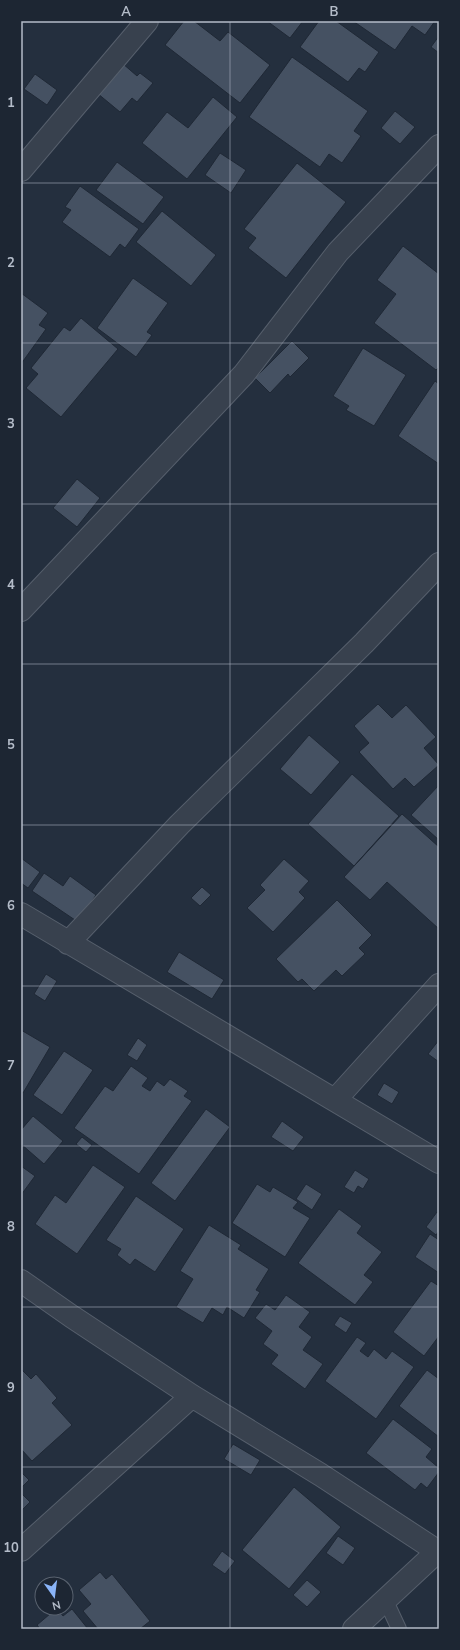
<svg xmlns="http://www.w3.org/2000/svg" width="460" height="1650" viewBox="0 0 460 1650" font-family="'Nunito Sans',sans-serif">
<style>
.building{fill:#455162;stroke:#1f2835}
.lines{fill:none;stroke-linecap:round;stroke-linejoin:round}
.lane-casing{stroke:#565f6c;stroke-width:16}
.street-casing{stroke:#565f6c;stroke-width:24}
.lane{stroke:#38414e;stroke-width:14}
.street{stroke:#38414e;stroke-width:22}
.grid{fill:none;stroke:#b4bcc9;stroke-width:1;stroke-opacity:0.55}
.neatline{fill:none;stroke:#b4bcc9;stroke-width:1.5}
.grid-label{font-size:13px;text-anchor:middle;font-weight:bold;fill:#b4bcc9}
</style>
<rect width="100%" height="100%" fill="#242f3e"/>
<path class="building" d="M184,21H194L220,41L228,32L270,65L240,103L165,45Z
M267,21H303L290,38Z
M319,21H336L379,52L365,72L359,68L348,82L300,47Z
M353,21H435L425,35L412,26L395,50Z
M439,36V53L431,47Z
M292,57L368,111L354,131L361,136L342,163L329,154L320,167L249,117Z
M122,63L137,76L140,73L153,83L137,102L132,98L120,112L97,93Z
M35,74L57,90L47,105L24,89Z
M213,97L237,117L187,179L142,143L167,112L188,128Z
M395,111L415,127L400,144L381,128Z
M220,153L246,170L231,193L205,175Z
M117,162L164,197L143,224L96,190Z
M297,163L346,202L286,278L248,248L256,238L244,229Z
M80,186L139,229L125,248L120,244L110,257L62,222L71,210L65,207Z
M162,211L216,255L191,286L136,242Z
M403,246L439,274V367L436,370L374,323L396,294L377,280Z
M133,278L168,303L147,332L152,335L136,357L97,328Z
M21,293L48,313L39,325L46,329L21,364Z
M81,318L118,349L61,417L26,388L38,374L31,368L64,327L70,331Z
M292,341L309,358L290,377L288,374L270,393L255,378Z
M363,348L406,375L374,426L346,410L349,406L333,396Z
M435,381L439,384V464L398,436Z
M77,479L100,498L77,527L53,508Z
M378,704L392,718L406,705L436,737L424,748L439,765L414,787L405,778L393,789L359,752L369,743L354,726Z
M309,735L340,762L311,795L280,769Z
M352,774L399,816L354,866L308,824Z
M439,785V840L411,815Z
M402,814L439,847V929L387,882L370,900L344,877Z
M21,858L40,872L28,888L21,883Z
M284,859L309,881L299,892L305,898L273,932L247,908L265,890L260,885Z
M44,873L63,886L70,876L96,895L78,922L32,891Z
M202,887L211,895L200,906L191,898Z
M337,900L372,935L359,948L365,954L342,976L336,970L314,991L302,979L298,982L276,959Z
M179,952L224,980L212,999L167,972Z
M46,974L57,981L45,1001L34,994Z
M21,1030L50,1047L23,1093L21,1092Z
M138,1038L147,1045L137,1061L127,1055Z
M439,1040V1062L428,1054Z
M64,1051L93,1070L62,1115L33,1095Z
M131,1066L148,1078L142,1086L150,1091L157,1081L164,1086L170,1079L188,1091L184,1096L192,1101L139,1174L74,1128L105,1086L113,1091Z
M384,1083L399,1092L392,1104L377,1095Z
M206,1109L230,1127L175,1201L151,1183Z
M33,1116L63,1141L44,1164L21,1144V1130Z
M282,1121L304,1137L293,1151L271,1137Z
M82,1137L92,1145L86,1152L76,1144Z
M93,1165L125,1187L77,1254L35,1224L55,1195L66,1203Z
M21,1166L35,1176L21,1195Z
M355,1170L369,1179L363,1189L358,1186L354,1193L344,1187Z
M257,1184L270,1192L273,1187L298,1202L293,1208L310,1218L285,1257L232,1223Z
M306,1184L322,1194L312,1210L296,1199Z
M136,1196L184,1229L155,1272L135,1259L130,1265L117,1255L121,1249L106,1240Z
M339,1209L362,1226L357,1233L382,1252L364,1275L373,1282L355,1305L298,1263Z
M437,1212L439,1213V1231L436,1235L426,1227Z
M209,1225L241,1245L238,1249L269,1269L256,1290L260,1292L244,1318L227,1307L223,1315L212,1308L203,1323L176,1307L193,1279L180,1271Z
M430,1234L439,1240V1273L415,1257Z
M431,1281L439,1286V1336L424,1356L393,1332Z
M286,1295L310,1312L299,1327L312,1337L303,1350L323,1364L305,1389L271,1364L278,1355L263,1344L272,1331L255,1318L266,1304L275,1310Z
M340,1316L352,1323L346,1333L334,1325Z
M357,1337L366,1343L360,1351L368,1357L374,1349L386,1359L392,1351L414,1367L376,1419L325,1381Z
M21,1369L31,1379L36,1374L57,1398L52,1403L72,1425L32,1461L21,1449Z
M427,1370L439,1379V1437L399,1406Z
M393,1419L432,1449L426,1457L439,1468V1472L427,1488L421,1483L415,1490L366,1453Z
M233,1444L260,1460L251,1475L224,1459Z
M21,1472L29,1480L21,1488Z
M294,1487L341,1527L289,1589L242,1550Z
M21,1493L30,1502L21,1511Z
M338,1536L355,1548L343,1565L326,1553Z
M222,1551L235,1561L225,1574L212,1565Z
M100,1572L106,1579L112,1574L150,1621L140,1629H98L83,1611L91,1604L79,1590Z
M307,1580L321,1592L307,1607L293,1595Z
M57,1608L63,1616L72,1609L88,1629H40L37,1625Z"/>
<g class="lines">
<defs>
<path id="lane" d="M385,1599L399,1629"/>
<path id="street" d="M21,170L147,21
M21,610L244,374L338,252L439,146
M21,914L439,1162
M68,943L179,825L364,643L439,564
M335,1100L439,985
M21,1281L71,1316L192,1396L321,1475L437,1551
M21,1550L192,1396
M354,1629L439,1550"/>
</defs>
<use href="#lane" class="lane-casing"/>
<use href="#street" class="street-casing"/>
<use href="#lane" class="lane"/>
<use href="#street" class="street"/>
</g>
<path class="grid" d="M230,21V1629M21,183H439M21,343H439M21,504H439M21,664H439M21,825H439M21,986H439M21,1146H439M21,1307H439M21,1467H439"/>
<rect width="460" height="1650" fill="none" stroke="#1d2633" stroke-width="44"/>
<g transform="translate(54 1596) rotate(166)"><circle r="19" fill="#1d2633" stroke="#59626f"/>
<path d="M0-3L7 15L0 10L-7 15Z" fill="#8ab4f8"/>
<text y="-6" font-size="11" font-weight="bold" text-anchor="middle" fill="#b4bcc9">N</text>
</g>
<rect x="22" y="22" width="416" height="1606" class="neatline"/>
<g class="grid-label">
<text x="126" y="16">A</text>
<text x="334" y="16">B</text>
<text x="11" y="107">1</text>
<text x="11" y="267">2</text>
<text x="11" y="428">3</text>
<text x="11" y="589">4</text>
<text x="11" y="749">5</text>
<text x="11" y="910">6</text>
<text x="11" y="1070">7</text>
<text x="11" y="1231">8</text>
<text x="11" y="1392">9</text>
<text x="11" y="1552">10</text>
</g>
</svg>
